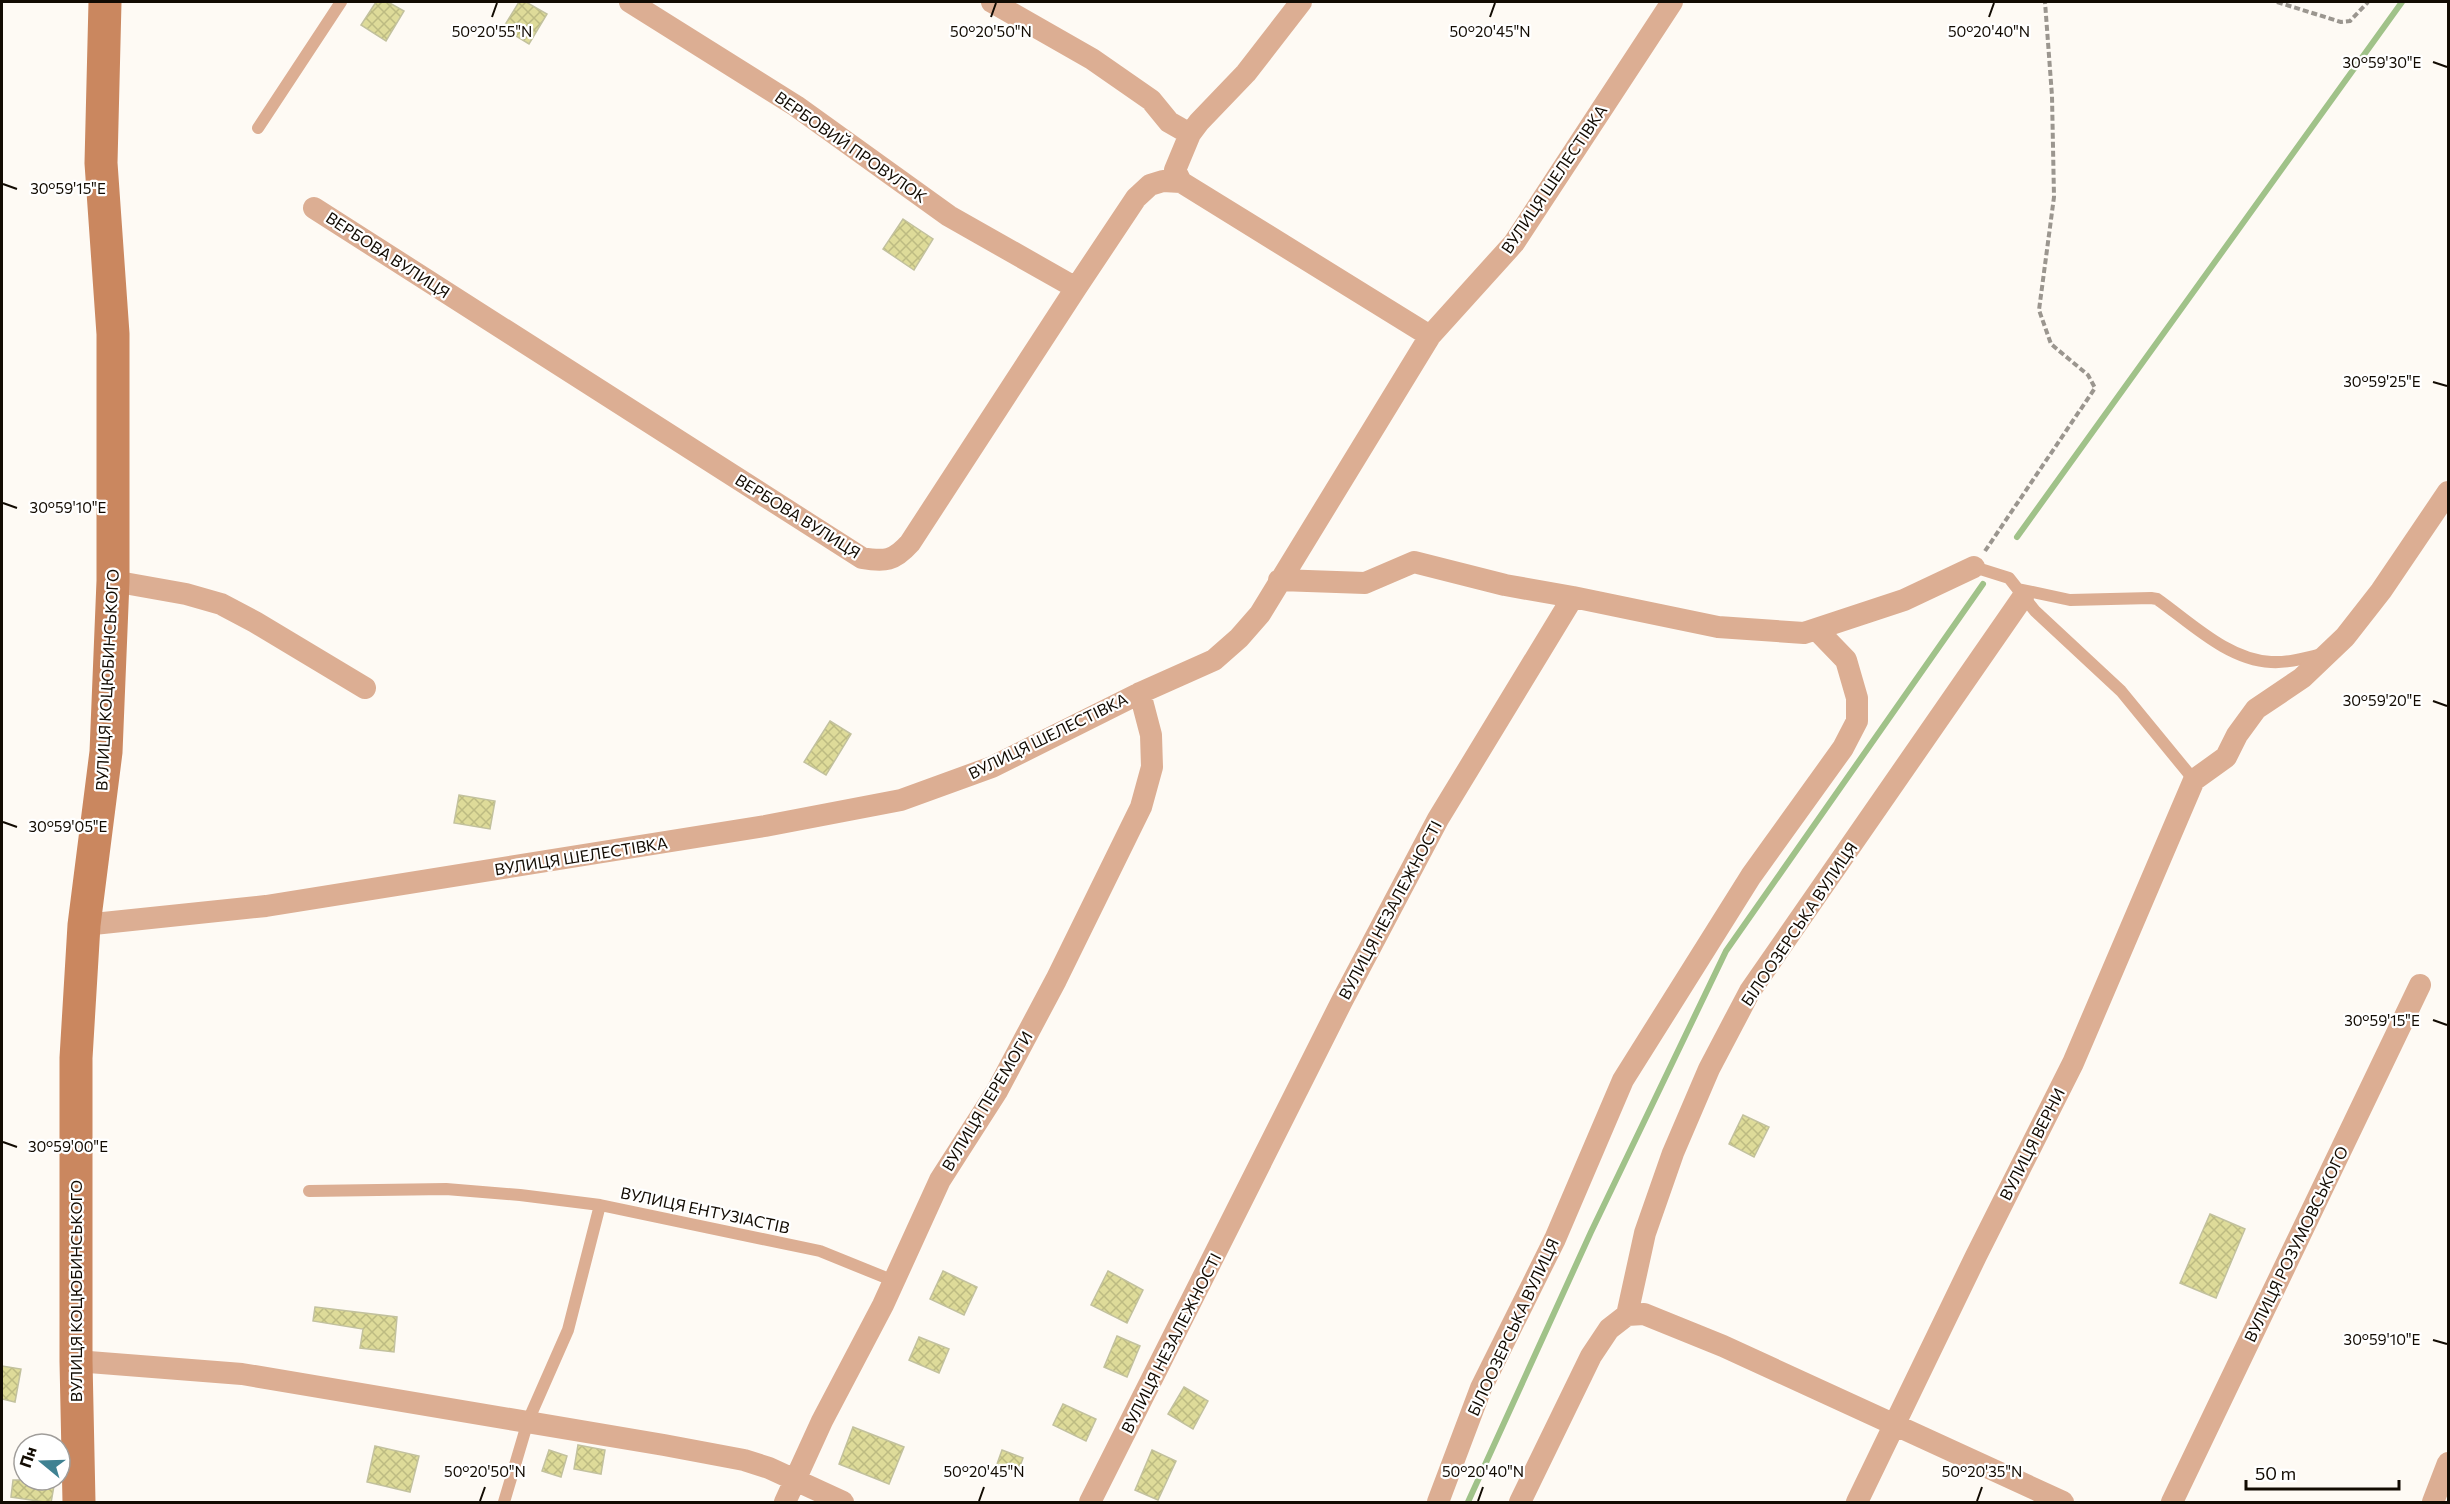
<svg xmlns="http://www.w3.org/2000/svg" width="2450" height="1504" viewBox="0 0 2450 1504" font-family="Commissioner,sans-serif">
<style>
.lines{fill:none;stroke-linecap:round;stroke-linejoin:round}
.stream{stroke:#a0c289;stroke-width:6}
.building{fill:url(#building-cross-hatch);stroke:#c2c19d;stroke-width:1.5}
.path{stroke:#9b968f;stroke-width:4;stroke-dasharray:6 3;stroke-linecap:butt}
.lane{stroke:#dcae93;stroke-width:12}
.street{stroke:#dcae93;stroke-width:22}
.secondary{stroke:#ca875f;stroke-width:33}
.ticks{fill:none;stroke:#120b02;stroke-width:2}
.labels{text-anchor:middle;stroke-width:4.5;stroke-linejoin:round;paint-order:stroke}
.street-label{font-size:16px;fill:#120b02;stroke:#fff}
.ticks-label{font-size:15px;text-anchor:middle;fill:#120b02;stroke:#fff;stroke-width:4.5;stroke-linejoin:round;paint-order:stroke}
</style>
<defs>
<pattern id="building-cross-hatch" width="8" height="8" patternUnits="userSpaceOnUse" patternTransform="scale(1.5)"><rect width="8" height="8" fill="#dedb99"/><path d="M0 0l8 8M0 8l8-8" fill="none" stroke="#bdbb82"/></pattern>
</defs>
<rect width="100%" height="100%" fill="#fefaf4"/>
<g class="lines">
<path class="stream" d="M2017,537L2402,2
M1468,1502L1591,1232L1726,951L1983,584"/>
</g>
<path class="building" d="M376,2H388L404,11L386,41L361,25Z
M519,2H526L547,14L529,44L503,28Z
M903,219L933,239L914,270L883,249Z
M830,721L851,734L826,775L804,762Z
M459,795L495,801L490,829L454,823Z
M1743,1115L1769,1127L1754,1157L1729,1144Z
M2210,1214L2245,1229L2216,1298L2180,1283Z
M943,1271L977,1287L964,1315L930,1299Z
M1108,1271L1143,1290L1127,1323L1091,1305Z
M315,1307L397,1317L394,1352L360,1348L363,1329L313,1321Z
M1117,1336L1140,1346L1127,1377L1104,1367Z
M919,1337L949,1349L939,1373L909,1360Z
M2,1366L21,1369L15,1402L2,1399Z
M1184,1387L1208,1401L1193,1429L1168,1414Z
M1063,1404L1096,1419L1086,1441L1053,1425Z
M853,1427L904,1447L889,1484L839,1464Z
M578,1445L605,1450L601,1474L574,1469Z
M375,1446L419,1456L410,1492L367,1482Z
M549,1450L567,1456L561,1477L542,1471Z
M1002,1450L1023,1458L1018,1472L997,1464Z
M1152,1450L1176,1461L1158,1500L1135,1490Z
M13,1480H55L51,1503L11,1497Z"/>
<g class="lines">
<path class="path" d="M2277,2L2341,22L2350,21L2368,2
M1985,551L2095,388L2088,375L2051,344L2039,310L2054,197L2052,96L2045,2"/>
<path class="lane" d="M258,128L341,2
M1974,567L2009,578L2035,611L2121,691L2194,780
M2018,589L2070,600L2151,598L2157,599C2191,623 2228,660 2271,662C2289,663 2305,658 2322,654
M309,1191L446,1189L520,1195L600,1205
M504,1502L528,1421L568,1330L600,1205L820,1251L894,1281"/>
<path class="street" d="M630,2L796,106L949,216L1076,288
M992,2L1092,59L1151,100L1169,122L1190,134
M1181,182L1430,336
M314,208L862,558C885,562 894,561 910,543L1076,288L1136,198L1150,185L1163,181L1181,182L1175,170L1190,134L1199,122L1246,73L1301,2
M113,581L186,594L221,604L255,622L365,688
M1573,597L1718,627L1804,633L1904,600L1974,567
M84,925L266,906L765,826L901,800L992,767L1140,693L1214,660L1239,638L1260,614L1430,336L1514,243L1672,2
M1627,1315L1644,1314L1723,1346L2063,1502
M76,1361L242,1374L664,1445L744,1460L769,1468L843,1502
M785,1502L822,1421L883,1305L940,1180L997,1091L1056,980L1141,807L1152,767L1151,735L1140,693
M1090,1502L1342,1001L1438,819L1573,597L1505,585L1414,562L1365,583L1279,580
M1438,1502L1481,1388L1555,1239L1623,1080L1751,876L1843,748L1857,721V698L1846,660L1817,630
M1520,1502L1591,1356L1609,1329L1627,1315L1645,1233L1673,1153L1709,1069L1750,991L2023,597
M1857,1502L1976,1256L2073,1063L2194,780L2226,757L2237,735L2256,709L2302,678L2345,637L2381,591L2448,492
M2172,1502L2420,985
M2433,1502L2448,1463"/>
<path class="secondary" d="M79,1502L76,1361V1058L84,925L106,752L113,581V334L101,163L105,2"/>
</g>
<path class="ticks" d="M492,17L497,3M991,17L996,3M1490,17L1495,3M1989,17L1994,3M2433,62L2447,67M3,184L17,189M2433,382L2447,386M3,503L17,508M2433,701L2447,706M3,822L17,827M2433,1020L2447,1025M3,1142L17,1147M2433,1340L2447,1344M480,1501L485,1487M979,1501L984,1487M1478,1501L1483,1487M1977,1501L1982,1487"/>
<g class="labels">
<g class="street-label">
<text transform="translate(851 147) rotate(35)" y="6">ВЕРБОВИЙ ПРОВУЛОК</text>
<text transform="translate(1554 179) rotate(-56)" y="6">ВУЛИЦЯ ШЕЛЕСТІВКА</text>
<text transform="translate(388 255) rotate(33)" y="6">ВЕРБОВА ВУЛИЦЯ</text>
<text transform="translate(798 516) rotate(32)" y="6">ВЕРБОВА ВУЛИЦЯ</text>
<text transform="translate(107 680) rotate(-87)" y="6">ВУЛИЦЯ КОЦЮБИНСЬКОГО</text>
<text transform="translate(1048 736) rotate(-26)" y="6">ВУЛИЦЯ ШЕЛЕСТІВКА</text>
<text transform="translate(581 856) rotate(-9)" y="6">ВУЛИЦЯ ШЕЛЕСТІВКА</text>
<text transform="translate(1390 910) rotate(-62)" y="6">ВУЛИЦЯ НЕЗАЛЕЖНОСТІ</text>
<text transform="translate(1799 924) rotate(-56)" y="6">БІЛООЗЕРСЬКА ВУЛИЦЯ</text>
<text transform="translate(987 1101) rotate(-59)" y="6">ВУЛИЦЯ ПЕРЕМОГИ</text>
<text transform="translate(2032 1144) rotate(-63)" y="6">ВУЛИЦЯ ВЕРНИ</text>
<text transform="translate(705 1210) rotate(12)" y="6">ВУЛИЦЯ ЕНТУЗІАСТІВ</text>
<text transform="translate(2296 1244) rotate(-64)" y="6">ВУЛИЦЯ РОЗУМОВСЬКОГО</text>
<text transform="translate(76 1291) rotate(-90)" y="6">ВУЛИЦЯ КОЦЮБИНСЬКОГО</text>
<text transform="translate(1513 1327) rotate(-65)" y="6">БІЛООЗЕРСЬКА ВУЛИЦЯ</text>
<text transform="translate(1171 1343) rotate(-63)" y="6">ВУЛИЦЯ НЕЗАЛЕЖНОСТІ</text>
</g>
</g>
<g class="ticks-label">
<text x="492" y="37">50°20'55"N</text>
<text x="991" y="37">50°20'50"N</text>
<text x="1490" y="37">50°20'45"N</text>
<text x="1989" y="37">50°20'40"N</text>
<text x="2382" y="68">30°59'30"E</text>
<text x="68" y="194">30°59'15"E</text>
<text x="2382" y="387">30°59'25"E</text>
<text x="68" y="513">30°59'10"E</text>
<text x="2382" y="706">30°59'20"E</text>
<text x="68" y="832">30°59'05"E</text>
<text x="2382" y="1026">30°59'15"E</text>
<text x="68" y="1152">30°59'00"E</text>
<text x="2382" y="1345">30°59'10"E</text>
<text x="485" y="1477">50°20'50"N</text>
<text x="984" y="1477">50°20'45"N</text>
<text x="1483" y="1477">50°20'40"N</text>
<text x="1982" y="1477">50°20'35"N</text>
</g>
<rect width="2450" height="1504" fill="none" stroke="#120b02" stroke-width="6"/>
<g transform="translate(42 1462) rotate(289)"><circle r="28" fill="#ffffff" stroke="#a09d9a" stroke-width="1.5"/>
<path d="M0-4.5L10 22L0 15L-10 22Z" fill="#3f8292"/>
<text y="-9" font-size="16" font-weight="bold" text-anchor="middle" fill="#120b02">Пн</text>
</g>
<path d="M2246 1480v9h153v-9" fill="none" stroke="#120b02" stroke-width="3"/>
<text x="2255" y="1480" font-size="18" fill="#120b02" stroke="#ffffff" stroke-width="4.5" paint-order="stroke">50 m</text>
</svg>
